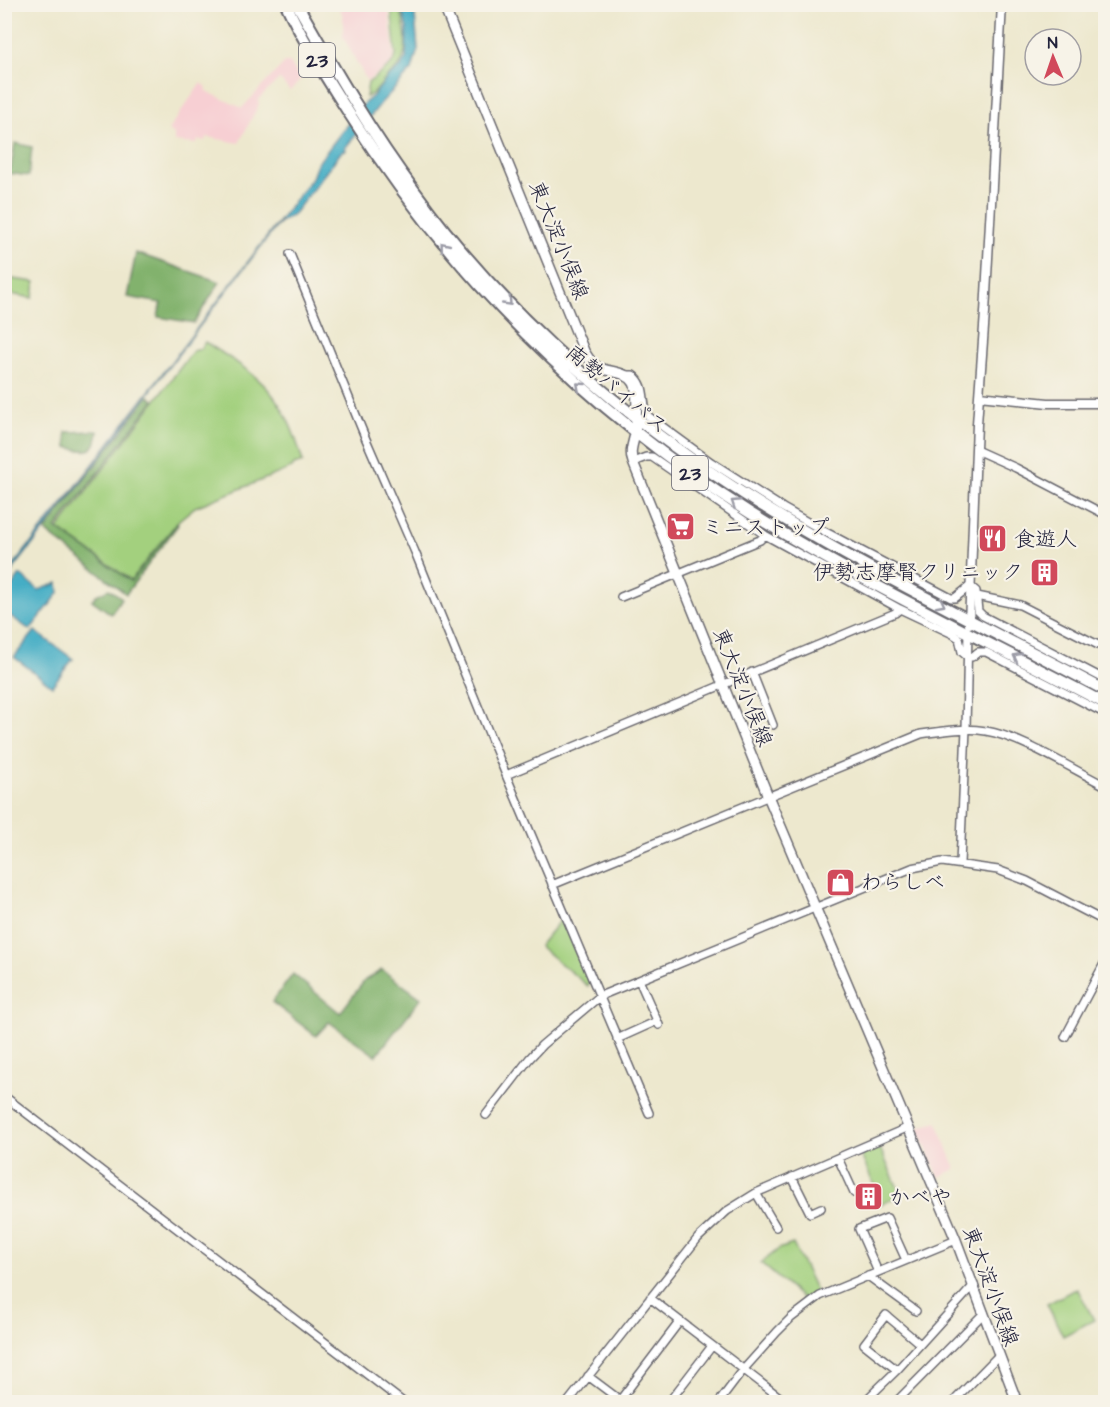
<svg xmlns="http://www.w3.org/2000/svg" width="1110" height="1407" viewBox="0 0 1110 1407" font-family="'Architects Daughter','Klee One',sans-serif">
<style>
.built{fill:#f7cfd3}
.green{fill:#a3d07e;stroke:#62795c;stroke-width:1.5}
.forest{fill:#82b26d;stroke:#526a54;stroke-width:1.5}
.water{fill:#45adc5;stroke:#346880;stroke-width:1.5}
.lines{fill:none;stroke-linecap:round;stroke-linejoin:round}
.minor-casing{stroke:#69676e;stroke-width:10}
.tertiary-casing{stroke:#69676e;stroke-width:11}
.secondary-casing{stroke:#69676e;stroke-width:12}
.trunk-casing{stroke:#69676e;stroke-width:14}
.minor{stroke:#fff;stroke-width:7}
.tertiary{stroke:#fff;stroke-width:8}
.secondary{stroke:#fff;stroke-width:9}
.trunk{stroke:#fff;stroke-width:10}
.oneway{stroke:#9c9ca7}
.labels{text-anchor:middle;stroke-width:4.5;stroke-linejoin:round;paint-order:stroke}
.shield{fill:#f7f3e8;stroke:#62616f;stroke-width:1.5}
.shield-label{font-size:20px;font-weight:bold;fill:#22223b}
.street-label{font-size:21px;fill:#22223b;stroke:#f7f3e8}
.poi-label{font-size:21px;fill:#22223b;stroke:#f7f3e8;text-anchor:start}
</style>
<rect width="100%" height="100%" fill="#f7f3e8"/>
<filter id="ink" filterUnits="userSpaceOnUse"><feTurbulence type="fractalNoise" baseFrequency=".0167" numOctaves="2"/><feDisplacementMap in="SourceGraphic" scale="12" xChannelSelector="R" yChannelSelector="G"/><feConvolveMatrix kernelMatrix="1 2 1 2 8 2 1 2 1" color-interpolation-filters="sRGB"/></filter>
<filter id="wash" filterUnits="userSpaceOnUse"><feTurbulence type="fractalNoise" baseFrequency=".008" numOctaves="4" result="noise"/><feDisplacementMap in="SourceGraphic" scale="24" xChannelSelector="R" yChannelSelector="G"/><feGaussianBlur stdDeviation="1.35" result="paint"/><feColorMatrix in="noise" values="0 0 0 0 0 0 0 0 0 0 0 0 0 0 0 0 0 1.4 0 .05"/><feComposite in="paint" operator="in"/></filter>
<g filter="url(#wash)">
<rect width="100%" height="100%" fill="#ede8ce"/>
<path class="built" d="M338,5H388L394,56L390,65L367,81L343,37V16Z
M285,62H290L300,80L290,91L279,79L258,100L259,104L239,143L207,137L206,141L198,140L197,144L174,142V134L168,130L201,83L207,87L206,91L242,108Z
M937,1122L956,1169L939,1177L917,1128Z"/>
<path class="green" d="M391,5H400C403,23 411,47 400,65C396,70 390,73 386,78C381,86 375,94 366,97L368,83L391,65L396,56Z
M5,278L35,282L33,298L5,293Z
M205,342C264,379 283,393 303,462L294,465L292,468L195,507L179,520L131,580L58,529L193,351L200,349Z
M562,918L590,981L588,986L539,946Z
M879,1146L901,1195L882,1204L860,1153Z
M793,1244L818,1295L806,1302L761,1263L779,1249Z
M1077,1288L1094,1320L1063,1336L1047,1304Z"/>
<path class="forest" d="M15,143L32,147L29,176L8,173L5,202V168H11Z
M136,253L220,282L194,323L158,317L161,303L127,297Z
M149,396L154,400L56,528L131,581L177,523L178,525L126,594L45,531Z
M98,431C96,455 86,452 67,447L66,432Z
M109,589L122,598L111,614L92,600L96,595Z
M382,970L421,998L376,1056L329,1022L316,1036L272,1002L293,974L340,1013L365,980Z"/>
<path class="water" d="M401,5H414L418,49L412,70L381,103L345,148L346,150L342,151L293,215L280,222C187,341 98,462 5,580V576L84,476L312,178L317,164L362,105L373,96L388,77L401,67L406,58L407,29Z
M20,575L39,590L58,583L59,593L30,630L5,612V596Z
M35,631L73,659L52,686L14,657Z"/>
</g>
<g filter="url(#ink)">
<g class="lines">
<defs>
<path id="minor" d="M290,254L365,437L415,552L506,775L649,1113
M626,375H633C648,386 641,402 648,416L711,462L783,508L820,529L951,598H955L970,586L976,591L978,611L983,616L1106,680
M976,450L1016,468L1106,515
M633,462L646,457H652L765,535L900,609L953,634L959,638L962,652L968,657
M977,596L1020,605L1106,649
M621,597L760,540L765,535
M968,657H972L978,652H986L1106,714
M752,672L773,725
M506,775L895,613L900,609
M960,863L966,729L968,632
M552,885L921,734C942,731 964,727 986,731C1022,737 1072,769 1106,786
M639,980L659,1025
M1065,1037L1106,960
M617,1039L657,1021
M4,1096L403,1402
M486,1115L529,1059L542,1045L600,996L912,868L942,862L998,870L1027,881L1106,922
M838,1158L854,1193
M792,1177L810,1213L821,1208
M756,1193L776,1227
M878,1272L859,1229L887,1218L906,1260
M868,1276L916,1311
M650,1298L786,1402
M897,1370L864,1344L886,1315L920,1344
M588,1376L620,1400L680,1321
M568,1402L698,1238L727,1211L756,1193L909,1127
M669,1402L712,1346
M719,1402L744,1369L777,1332L791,1318L820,1296L956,1240
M864,1402L897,1370L974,1285
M896,1402L984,1313
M953,1402L998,1356"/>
<path id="tertiary" d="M979,396L1048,403H1106
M969,624L977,424L985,313L1002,4"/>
<path id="secondary" d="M443,4L584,351C587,356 590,362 596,366C607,373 626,370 634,383C639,392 636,423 635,434C633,444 629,452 633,462L768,796L956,1240L1017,1402"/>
<path id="trunk" d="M286,4C303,41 325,76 347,110C450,273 587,410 750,513C864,584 987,641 1106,704
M297,4C334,69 371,133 416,193C494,301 604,401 715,475C838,558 975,621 1106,691"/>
</defs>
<use href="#minor" class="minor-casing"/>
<use href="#tertiary" class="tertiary-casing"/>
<use href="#secondary" class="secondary-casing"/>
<use href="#trunk" class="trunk-casing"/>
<use href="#minor" class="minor"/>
<use href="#tertiary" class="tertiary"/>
<use href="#secondary" class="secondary"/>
<use href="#trunk" class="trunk"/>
</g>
<defs><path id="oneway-chevron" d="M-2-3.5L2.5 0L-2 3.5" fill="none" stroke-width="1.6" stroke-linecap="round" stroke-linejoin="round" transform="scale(1.5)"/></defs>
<g class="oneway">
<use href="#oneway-chevron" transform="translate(444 246) rotate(-129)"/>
<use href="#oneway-chevron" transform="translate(508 302) rotate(46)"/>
<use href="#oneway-chevron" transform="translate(580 386) rotate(-139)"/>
<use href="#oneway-chevron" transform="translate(735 503) rotate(-147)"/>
<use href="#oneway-chevron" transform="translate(941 604) rotate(28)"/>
<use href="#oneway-chevron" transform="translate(1017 657) rotate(-152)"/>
</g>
</g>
<defs>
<symbol id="supermarket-square" viewBox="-11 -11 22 22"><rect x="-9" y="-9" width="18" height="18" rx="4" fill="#d1495b" stroke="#f7f3e8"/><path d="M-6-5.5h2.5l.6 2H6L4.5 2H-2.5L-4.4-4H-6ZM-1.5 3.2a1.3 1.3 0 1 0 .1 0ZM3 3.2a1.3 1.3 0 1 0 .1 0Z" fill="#fff"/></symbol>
<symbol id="restaurant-square" viewBox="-11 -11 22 22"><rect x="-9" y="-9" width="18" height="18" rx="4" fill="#d1495b" stroke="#f7f3e8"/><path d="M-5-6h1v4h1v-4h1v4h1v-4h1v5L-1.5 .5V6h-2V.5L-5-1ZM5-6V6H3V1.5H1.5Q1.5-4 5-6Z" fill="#fff"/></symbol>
<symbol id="building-square" viewBox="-11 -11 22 22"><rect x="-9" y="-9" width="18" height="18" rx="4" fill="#d1495b" stroke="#f7f3e8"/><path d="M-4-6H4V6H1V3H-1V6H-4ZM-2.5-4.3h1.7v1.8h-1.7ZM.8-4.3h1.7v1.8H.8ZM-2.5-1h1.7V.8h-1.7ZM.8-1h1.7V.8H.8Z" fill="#fff"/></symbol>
<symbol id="shop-square" viewBox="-11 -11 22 22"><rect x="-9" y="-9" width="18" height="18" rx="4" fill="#d1495b" stroke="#f7f3e8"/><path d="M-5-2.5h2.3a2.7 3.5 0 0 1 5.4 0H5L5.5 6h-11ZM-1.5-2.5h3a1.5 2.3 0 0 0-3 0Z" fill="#fff"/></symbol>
</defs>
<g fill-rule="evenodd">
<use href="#supermarket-square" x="664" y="510" width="33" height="33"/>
<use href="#restaurant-square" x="976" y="522" width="33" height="33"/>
<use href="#building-square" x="1028" y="556" width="33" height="33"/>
<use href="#shop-square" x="824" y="866" width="33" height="33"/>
<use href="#building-square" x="852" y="1180" width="33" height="33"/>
</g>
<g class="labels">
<g class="shield">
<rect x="299" y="43" width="36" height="34" rx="4.5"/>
<rect x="672" y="456" width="36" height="34" rx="4.5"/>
</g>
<g class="shield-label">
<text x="317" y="67">23</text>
<text x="690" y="480">23</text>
</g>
<g class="street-label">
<text transform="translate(559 240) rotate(68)" y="7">東大淀小俣線</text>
<text transform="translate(617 389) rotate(40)" y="7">南勢バイパス</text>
<text transform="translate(743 687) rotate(68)" y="7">東大淀小俣線</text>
<text transform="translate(991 1286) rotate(70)" y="7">東大淀小俣線</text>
</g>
<g class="poi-label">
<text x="702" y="534">ミニストップ</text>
<text x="1014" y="546">食遊人</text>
<text x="1023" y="579" text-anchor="end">伊勢志摩腎クリニック</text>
<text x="861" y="889">わらしべ</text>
<text x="889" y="1204">かべや</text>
</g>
</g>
<rect width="1110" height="1407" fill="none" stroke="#f7f3e8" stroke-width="24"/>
<g transform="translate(1053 57) rotate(358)"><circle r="28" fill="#f7f3e8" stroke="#a29fa3" stroke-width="1.5"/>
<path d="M0-4.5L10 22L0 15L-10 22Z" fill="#d1495b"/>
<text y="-9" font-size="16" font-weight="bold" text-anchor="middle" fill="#22223b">N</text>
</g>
</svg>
